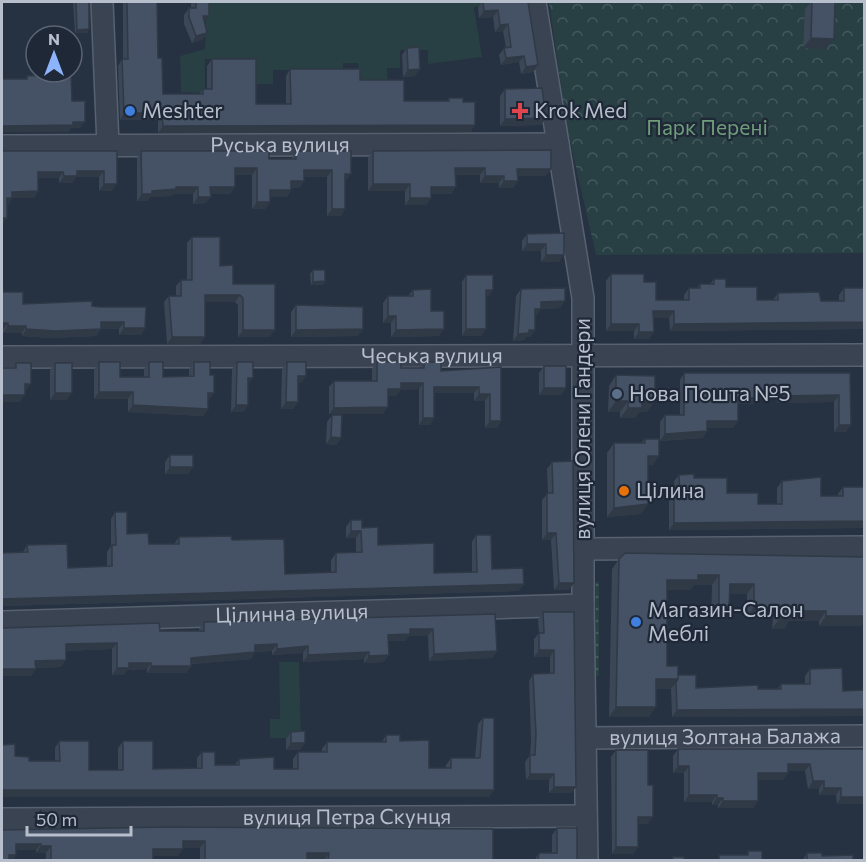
<svg xmlns="http://www.w3.org/2000/svg" width="866" height="862" viewBox="0 0 866 862" font-family="Commissioner,sans-serif">
<style>
.grass{fill:url(#grass-dots)}
.forest{fill:url(#forest-crowns)}
.garden{fill:#283f43}
.lines{fill:none;stroke-linecap:round;stroke-linejoin:round}
.minor-casing{stroke:#58616f;stroke-width:24}
.minor{stroke:#3a4352;stroke-width:21}
.wall{fill:#3b4656}
.shaded-wall{fill:#303946}
.building{fill:#455164;stroke:#303946;stroke-width:1.5}
.shop-dot{fill:#3f7fe0;stroke:#1f2837;stroke-width:2}
.health-dot{fill:#e0444e;stroke:#1f2837;stroke-width:2}
.service-dot{fill:#5c6f8a;stroke:#1f2837;stroke-width:2}
.food-dot{fill:#e8710a;stroke:#1f2837;stroke-width:2}
.labels{text-anchor:middle;stroke-width:4.5;stroke-linejoin:round;paint-order:stroke}
.poi-label{font-size:21px;fill:#b7becc;stroke:#1f2837;text-anchor:start}
.park-label{font-size:21px;fill:#6e9d7a;stroke:#1f2837}
.street-label{font-size:21px;fill:#b7becc;stroke:#1f2837}
</style>
<defs>
<pattern id="grass-dots" width="8" height="8" patternUnits="userSpaceOnUse" patternTransform="scale(1.5)"><rect width="8" height="8" fill="#283f43"/><path d="M2 2h.1M6 6h.1" fill="none" stroke="#45595d" stroke-width="1.8" stroke-linecap="round"/></pattern>
<pattern id="forest-crowns" width="20" height="18" patternUnits="userSpaceOnUse" patternTransform="scale(1.5)"><rect width="20" height="18" fill="#283f43"/><path d="M2 6a3 3 0 1 1 6 0M12 15a3 3 0 1 1 6 0" fill="none" stroke="#45595d"/></pattern>
</defs>
<rect width="100%" height="100%" fill="#263142"/>
<path class="grass" d="M593,582H599V676H594Z"/>
<path class="forest" d="M549,2H864V253L596,255L567,128Z"/>
<path class="garden" d="M206,2H482L483,6L474,7L482,57L428,64V50H400V68H387L388,86L359,81L358,63H343V70H273V84H252L227,59H205V93L181,92L180,56L205,49Z
M279,662H299L301,738H270V719H280Z"/>
<g class="lines">
<defs>
<g id="minor">
<path d="M102,2L108,145"/>
<path d="M535,2L583,298V605L587,860"/>
<path id="s1" d="M2,146L558,144"/>
<path id="s2" d="M2,357L864,355"/>
<path d="M582,549L864,547"/>
<path id="s3" d="M2,622L583,605"/>
<path id="s4" d="M585,738L864,736"/>
<path id="s5" d="M2,819L586,816"/>
</g>
</defs>
<use href="#minor" class="minor-casing"/>
<use href="#minor" class="minor"/>
</g>
<path class="wall" d="M73,2H89V29L87,33H75Z
M123,2H157L158,58L163,94H199L203,89H207V66L212,59L256,104H286V76L290,69L360,80L404,101H447L449,98L463,102L471,132L158,133V119L120,120L118,66L122,59H123Z
M191,2H209L204,22L207,33L202,40L192,43L184,24V15L189,8H191Z
M482,2H528L538,65L533,72L521,74L519,62L501,65L499,55L504,48H506L503,31L495,32L493,17L479,18L478,8Z
M811,2H835L834,39L826,49L803,48L805,9Z
M407,48L415,76L403,77L402,55Z
M505,89L546,118L541,125L500,126V96Z
M2,151H117L112,191H99V177H76L72,183H59V178H38V191L34,198H12L8,205H7L2,225Z
M141,151L269,159H291L296,151H351L345,181V209L341,216H327V177H304V181L299,188H291V190L287,197H270V202L265,209H252V175H235V187L230,194H211L206,203L193,204V194H173L171,196L150,197L147,201H137V158Z
M373,151L546,176H517L518,181L513,188H499V183H480V175H455L456,187L451,194H431V198L426,205H405V191H368V158Z
M564,233L559,262H541V251H522V241L527,234Z
M192,237L220,266L270,337H238V305L235,302H205V337L200,344H167L164,302L169,296H176V286L181,280H187V243Z
M313,270L325,281L323,285H311L310,274Z
M611,274L644,282L656,300H684V295L689,288H697L700,284H710L714,279L726,287L757,300H773L778,293L821,301H839V295L844,288H864V329L670,331L669,318H653L654,332L649,339H634V331H606V281Z
M466,275L489,296H486V329L481,336H462V282Z
M521,289L560,308L541,309L536,316H535V330L530,337H526L524,340L513,341L516,296Z
M413,290L431,311L439,336L391,337V323H383V303L388,296H408Z
M3,292L23,304L92,306L145,328L141,335H119V329H101L96,336L51,338L22,336V333H3V330H2Z
M296,305L363,329L358,336L291,337V312Z
M99,362L120,377H144V369L149,362L163,377H189V369L194,362L210,375L214,393L208,400V409L203,416L128,412V399H94V370Z
M237,362L248,405L243,412H231L232,369Z
M287,362L306,376L301,383H298V402L293,409H281L282,369Z
M377,362L401,368H419L424,362L441,371L501,367V421L497,428H485V401H474V393H434V418L430,425H419V389L400,390L396,396H388L383,414H329V387L334,381H372V369Z
M55,363L67,400H50V370Z
M544,366L566,388L561,395H539V373Z
M684,373H850L846,432H834V402L777,403V399H757L753,404H738V421L733,428H707L703,438L660,441V422L665,415H680V380Z
M616,375L647,412H639L635,418H620V412H608L609,386Z
M332,415L341,438L336,445L326,444L327,422Z
M645,439L653,465H648L641,514L607,517V453L614,443H641Z
M170,455L193,467L188,474H165V462Z
M552,462L569,590H554L551,540H542V500L548,493L547,469Z
M679,475L694,478L727,493L758,504H777V488L782,481L821,496H838V494L843,487L864,528L669,530V501L675,495L674,481Z
M115,512L127,534L149,544H174L179,537L232,540L285,574L331,572V560L336,553L356,552V538H346V527L351,520L362,528L378,545L434,573L472,572V542L476,535L492,569L519,591L2,606V553L23,552L27,545L68,568L107,567V552L111,546V519Z
M864,557L861,626H819V621H789L784,629H772L773,618L747,617V594H730L722,617H711L712,585H694L691,590H667V666L696,688L778,689L781,684H805V676L810,669L843,691L863,690V667L864,664V716L672,717L671,689H656L649,717H609L612,569L619,559Z
M543,612H574L576,787L571,793H549V780H526L525,762L530,755L531,741L529,681L533,674H550V657H534V639L539,633L538,619Z
M495,614L497,651L492,658L429,661L428,636H409L405,641H388L384,662L364,663V659L303,662V653L272,655V651L255,652L251,659L191,664V666L186,673H147V669L127,670L124,675H112V649L66,651L61,667L36,668L31,676H2V628L199,631V629L204,622Z
M483,718L489,797H2V745L15,756L29,761H55V748L59,741L89,770H118V748L123,741L153,769L197,768V758L202,752L215,765H235L239,759L274,769H293V759L298,752H322V749L327,742H382L386,735L400,741L429,768H446V765L451,758H475L478,724Z
M291,732L300,750H286V739Z
M678,749H864V804H837L836,795H819V789H808L805,771H788V773L783,780H758L754,808H718V805H712V802H684V773H673V756Z
M616,750L648,785V824H638V847L633,854H612L611,757Z
M165,827L493,861H200V848H183L178,856H153V861H46V853H36V850H16V855L12,861H2V830Z
M557,828L577,861H534L539,853H552V835Z
M807,853L822,856L864,861H802Z"/>
<path class="shaded-wall" d="M498,10L493,17L479,18L484,11Z
M203,16H209L204,23Z
M508,24L503,31L495,32L500,25Z
M89,29L87,33H75L77,30Z
M207,33L202,40L192,43L196,36Z
M811,38L834,39L826,49L803,48Z
M524,56L519,62L501,65L506,58Z
M538,65L533,72L521,74L526,67Z
M420,69L415,76L403,77L408,70Z
M124,113H162L158,119L120,120Z
M546,118L541,125L500,126L505,119Z
M73,122H85L80,128H71L69,132H2V126Z
M475,125L471,132L158,133L163,126Z
M235,168H257L252,175H230Z
M455,168H485L480,175H450Z
M517,169H551L546,176H512Z
M304,170H332L327,177H299Z
M77,171H104L99,177H76L72,183H59L64,176Z
M38,172H63L59,178H34Z
M345,174H351L346,181Z
M485,176H504L499,183H480Z
M291,181H304L299,188H286Z
M504,181H518L513,188H499Z
M104,184H117L112,191H99Z
M373,184H410L405,191H368Z
M176,187H198L193,194H173L171,196L150,197L147,201H137L142,194L152,191Z
M210,187H235L230,194H206Z
M431,187H456L451,194H426Z
M270,190H291L287,197H265Z
M38,191L34,198H12L8,205H2L12,192Z
M198,197H211L206,203L193,204Z
M410,198H431L426,205H405Z
M257,202H270L265,209H252Z
M332,209H345L341,216H327Z
M2,218H7L2,225Z
M527,244H546L541,251H522Z
M546,255H564L559,262H541Z
M325,281L323,285H311L313,282Z
M486,290H493L489,296L481,297Z
M205,295H240L235,302H200Z
M565,301L560,308L536,309L541,302Z
M535,309H541L536,316H530Z
M653,311H674L669,318H648Z
M388,316H396L391,323H383Z
M101,322H124L119,329H96Z
M864,322V329L670,331L674,324Z
M2,323H8L3,330H2Z
M611,324H639L634,331H606Z
M8,326H26L22,333H3Z
M124,328H145L141,335H119Z
M26,329H101L96,336L51,338L22,336Z
M363,329L358,336L291,337L296,330Z
M444,329L439,336L391,337L396,330Z
M466,329H486L481,336H462Z
M243,330H275L270,337H238Z
M529,330H535L530,337H526L524,340L513,341L518,334Z
M639,332H654L649,339H634Z
M172,337H205L200,344H167Z
M298,376H306L301,383H293Z
M248,378H253L248,385Z
M401,383H423L419,389L400,390L396,396H383L388,389Z
M25,384H31L26,391H20Z
M434,387H479L474,393H430Z
M544,388H566L561,395H539Z
M99,392H133L128,399H94Z
M758,392H782L777,399H757L753,404H733L738,398Z
M55,393H72L67,400H50Z
M208,393H214L209,400H203Z
M479,394H490L485,401H474Z
M2,395H25L20,402H2Z
M839,395L834,402L777,403L782,396Z
M616,401H628L620,412H608Z
M286,402H298L293,409H281Z
M642,402H655L647,412H639L635,418H620L628,408Z
M133,405L208,409L203,416L128,412Z
M236,405H248L243,412H231Z
M388,407L383,414H329L334,408Z
M423,418H434L430,425H419Z
M490,421H501L497,428H485Z
M707,421H738L733,428H702Z
M839,425H851L846,432H834Z
M707,431L703,438L660,441L665,434Z
M331,437L341,438L336,445L326,444Z
M648,456H659L653,465H641Z
M170,467H193L188,474H165Z
M648,504L641,514L607,517L614,508Z
M864,521V528L669,530L674,523Z
M351,531H361L356,538H346Z
M547,533H556L551,540H542Z
M698,575H719L712,585H694L691,590H660L667,580Z
M559,583H574L569,590H554Z
M524,584L519,591L2,606V599Z
M730,584H754L747,594H722Z
M719,607H729L722,617H711Z
M754,607L780,608L773,618L747,617Z
M791,611H826L819,621H789L784,629H772L780,618Z
M864,612V621L861,626H819L826,616Z
M410,629H433L428,636H409L405,641H383L388,635Z
M117,643L112,649L61,651L66,644Z
M277,644L272,651L250,652L255,645Z
M308,646L303,653L272,655L277,649Z
M539,650H554L550,657H534Z
M497,651L492,658L429,661L434,654Z
M255,652L251,659L186,664L191,658Z
M369,652L364,659L303,662L308,655Z
M389,655L384,662L364,663L369,656Z
M66,660L61,667L31,668L35,661Z
M129,663H151L147,669L127,670L124,675H112L117,668Z
M151,666H191L186,673H147Z
M2,669H36L31,676H2Z
M656,679H678L671,689H649Z
M616,707H656L649,717H609Z
M864,709V716L672,717L677,710Z
M291,743H305L300,750H286Z
M788,764H810L805,771H783Z
M678,766H689L684,773H673Z
M758,773H788L783,780H754Z
M530,774H554L549,780H526Z
M813,781H824L819,789H808Z
M554,787H576L571,793H549Z
M824,788H841L836,795H819Z
M2,790H494L489,797H2Z
M689,795H717L712,802H684Z
M841,797H864V804H837Z
M717,798H723L718,805H712Z
M723,801H758L754,808H718Z
M638,817H653L648,824H633Z
M183,841H205L200,848H178Z
M16,844H41L36,850H11Z
M41,846H51L46,853H36Z
M616,847H638L633,854H612Z
M153,849H183L178,856H148Z
M307,853H329L324,860H302Z
M9,855H16L12,861H5Z"/>
<path class="building" d="M76,2H89V29L77,30Z
M127,2H157L158,58H162L163,94H203V89H212V59H256V104H291L290,69H360V80H404V101H449V98H463V102H475V125L163,126L162,113H124L122,59H128Z
M196,2H209V16H203L207,33L196,36L189,17V8H196Z
M483,2H528L538,65L526,67L524,56L506,58L504,48L511,47L508,24L500,25L498,10L484,11Z
M812,2H835L834,39L811,38Z
M419,47L420,69L408,70L407,48Z
M71,74L72,101H85V122H73V125L2,126V79H27V76Z
M542,88L546,118L505,119V89Z
M551,150V169H517L518,181H504V176H485V168H455L456,187H431V198H410V184H373V151Z
M2,151H117V184H104V171H77V176H64L63,172H38V191L12,192V198H7V218H2Z
M141,151H269V159H296V151H351V174H345V209H332V170H304V181H291V190H270V202H257V168H235V187H210L211,197H198V187H176V189L152,191V194H142Z
M564,233V255H546V244H527V234Z
M192,237H220V266L233,265V284H275V330H243V298L240,295H205V337H172L169,296H181V280H192Z
M313,270H325V281L313,282Z
M611,274H644V282H656V300H689V288H700V284H714V279H726V287H757V300H778V293L819,292L821,301H844V288H864V322L674,324V311H653L654,332H639V324H611Z
M466,275H493V290H486V329H466Z
M2,287H3V292H23V304L92,301V306L101,307H146L145,328H124V322H101V329L56,331L26,329V326H8V323H2Z
M565,288V301L541,302V309H535V330H529V333L518,334L521,289Z
M431,289V311H444V329L396,330V316H388V296H413V290Z
M296,305L363,307V329L296,330Z
M99,362H120V377H149V362H163V377L194,376V362H210V375H214V393H208V409L133,405V392H99Z
M237,362H253V378H248V405H236Z
M287,362H306V376H298V402H286Z
M377,362H401V368H424V362H441V371L501,367V421H490V394H479V387H434V418H423V383H401V389H388V407L334,408V381H377Z
M16,363H31V384H25V395H2V368H16Z
M55,363H72V393H55Z
M544,366H566V388H544Z
M684,373H850L851,425H839V395L782,396V392H758V398H738V421H707V431L665,434V415H684Z
M616,375L655,376V402H642V408H628V401H616Z
M332,415H342L341,438L331,437Z
M645,439H659V456H648V504L614,508V443H645Z
M170,455H193V467H170Z
M573,461L574,583H559L556,533H547V493H553L552,462Z
M694,474V478H727V493H758V504H782V481L821,477V496H843V487H864V521L674,523V495H680L679,475Z
M115,512H127V534L148,533L149,544H179V537L231,536L232,540L284,539L285,574L336,572V553L362,552L361,531H351V520H362V528L378,527V545L434,543V573L477,572L476,535H491L492,569L523,568L524,584L2,599V553L28,552L27,545L67,544L68,568L112,566V545H116Z
M625,553L864,557V616H826V611H791V618H780V608L754,607V584H730L729,607H719V575H698V580H667V666H678V679H656V707H616L619,559Z
M543,612H574L576,787H554V774H530V755H535L536,734L533,674L554,673V650H539V633H544Z
M495,614L497,651L434,654L433,629H410V634L388,635L389,655L369,656V652L308,655V646L277,649V644L255,645V652L191,658V666H151V663H129V668H117V643L66,644V660L35,661L36,669H2V628L159,623L160,631H204V622Z
M842,668L843,691L864,690V709L677,710L676,682L678,679V675H696V688L758,685V689H781V684H810V669Z
M483,718H494V790H2V745L15,744V756L29,757V761H60L59,741H89V770H123V741H153V769L202,768V752H215V765H239V759L274,757V769H298V752H327V742H386V735H400V741L429,740V768H451V758H480Z
M305,731V743H291V732Z
M678,749H864V797H841V788H824V781H813L810,764H788V773H758V801H723V798H717V795H689V766H678Z
M616,750H648V785H653V817H638V847H616Z
M165,827L493,829V861H328L329,853H307V861L205,860V841H183V849H153V861H51V846H41V844H16V855H9V861H2V830Z
M557,828H577V861H538L539,853H557Z
M748,851H762V861H705L719,860V855H748Z
M807,853H822V856L853,855V860H864V861H807Z
M673,857H684V861H673Z"/>
<g class="shop-dot">
<circle cx="130" cy="111" r="6"/>
<circle cx="636" cy="622" r="6"/>
</g>
<path class="health-dot" d="M517 102h6v6h6v6h-6v6h-6v-6h-6v-6h6z"/>
<circle class="service-dot" cx="617" cy="394" r="6"/>
<circle class="food-dot" cx="624" cy="491" r="6"/>
<g class="labels">
<g class="poi-label">
<text x="142" y="118">Meshter</text>
<text x="534" y="118">Krok Med</text>
<text x="629" y="401">Нова Пошта №5</text>
<text x="636" y="498">Цілина</text>
<text x="648" y="617">Магазин-Салон<tspan x="648" dy="24">Меблі</tspan></text>
</g>
<g class="park-label">
<text x="707" y="135">Парк Перені</text>
</g>
<g class="street-label">
<text dy="7" stroke="none"><textPath href="#s1" startOffset="278">Руська вулиця</textPath></text>
<text dy="7" stroke="none"><textPath href="#s2" startOffset="430">Чеська вулиця</textPath></text>
<text transform="translate(583 429) rotate(-90)" y="7">вулиця Олени Гандери</text>
<text dy="7" stroke="none"><textPath href="#s3" startOffset="290">Цілинна вулиця</textPath></text>
<text dy="7" stroke="none"><textPath href="#s4" startOffset="140">вулиця Золтана Балажа</textPath></text>
<text dy="7" stroke="none"><textPath href="#s5" startOffset="345">вулиця Петра Скунця</textPath></text>
</g>
</g>
<rect width="866" height="862" fill="none" stroke="#b7becc" stroke-width="6"/>
<g transform="translate(54 54)"><circle r="28" fill="#1f2837" stroke="#5c6473" stroke-width="1.5"/>
<path d="M0-4.5L10 22L0 15L-10 22Z" fill="#8db3fa"/>
<text y="-9" font-size="16" font-weight="bold" text-anchor="middle" fill="#b7becc">N</text>
</g>
<path d="M27 826v9h104v-9" fill="none" stroke="#b7becc" stroke-width="3"/>
<text x="36" y="826" font-size="18" fill="#b7becc" stroke="#1f2837" stroke-width="4.5" paint-order="stroke">50 m</text>
</svg>
